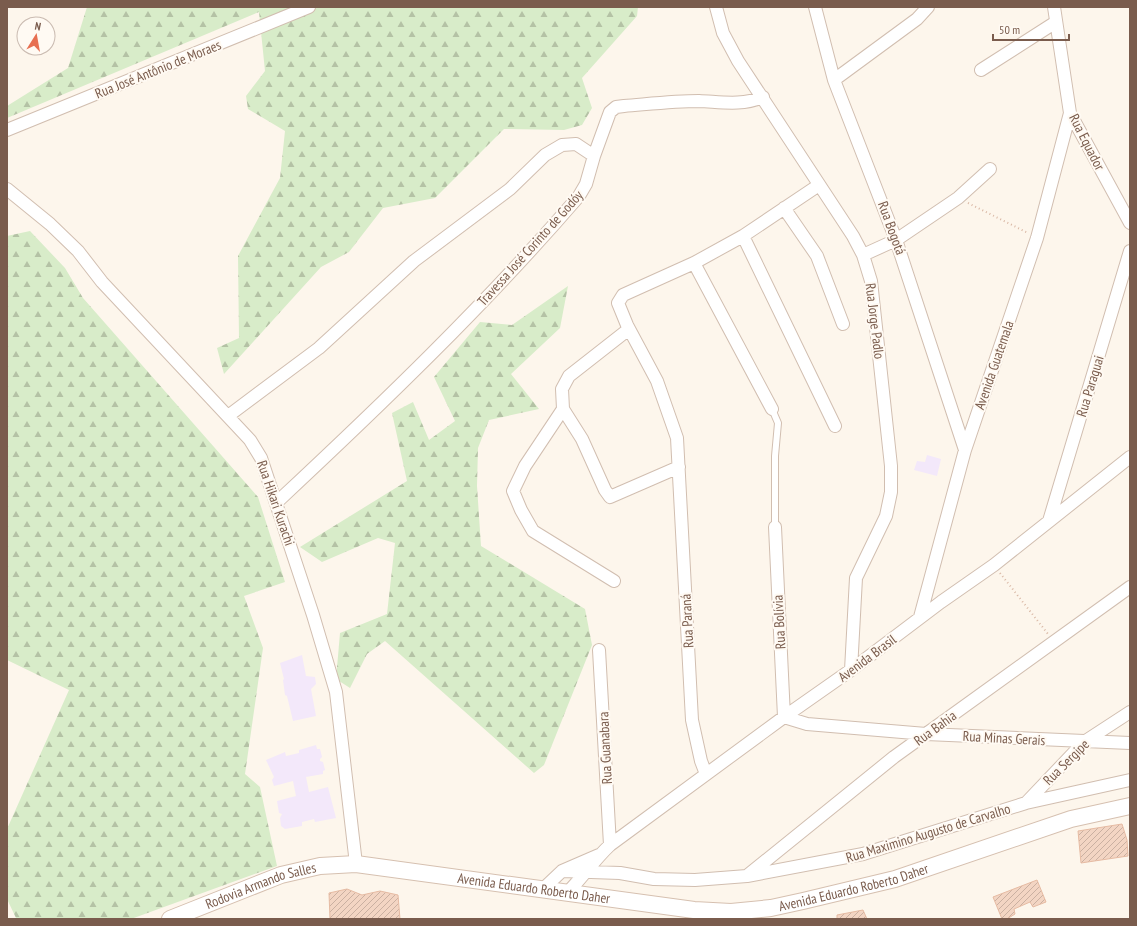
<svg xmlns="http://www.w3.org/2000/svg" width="1137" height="926" viewBox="0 0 1137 926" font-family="'PT Sans Narrow',sans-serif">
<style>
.education{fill:#f3e8fa}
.forest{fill:url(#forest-firs)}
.building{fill:url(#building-hatch);stroke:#e6bba3}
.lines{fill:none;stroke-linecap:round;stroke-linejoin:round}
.service-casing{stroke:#d1beb0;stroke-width:8}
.minor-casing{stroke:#d1beb0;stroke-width:14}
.secondary-casing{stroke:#d6c0b0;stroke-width:18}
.path{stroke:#d9b8a5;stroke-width:2;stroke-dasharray:1 3;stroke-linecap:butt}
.service{stroke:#fff;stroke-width:6}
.minor{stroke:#fff;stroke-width:12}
.secondary{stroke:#fff;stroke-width:16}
.labels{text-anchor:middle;stroke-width:4;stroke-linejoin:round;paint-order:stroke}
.street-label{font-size:14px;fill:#7a5c4d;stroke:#fffaf3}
</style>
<defs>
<pattern id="forest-firs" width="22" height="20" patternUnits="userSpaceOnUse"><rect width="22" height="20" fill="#d8ecc9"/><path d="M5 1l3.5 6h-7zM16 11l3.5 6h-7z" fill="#b4c2a5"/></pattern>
<pattern id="building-hatch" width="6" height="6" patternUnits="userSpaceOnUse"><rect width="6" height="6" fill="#f3d5c3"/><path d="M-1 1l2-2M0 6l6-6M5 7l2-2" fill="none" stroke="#cab0a1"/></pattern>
</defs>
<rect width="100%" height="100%" fill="#fdf6ec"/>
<path class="education" d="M927,455L941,459L937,476L914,470L917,461L925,462Z
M302,655L306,676L315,677L316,684L311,689L316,716L293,721L287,696L285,695L283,680L284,679L280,663Z
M316,745L317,749H320L322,757L320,759V761L323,762L325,770L323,771V774L306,777L309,792L328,787L336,818L315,822L314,819L302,822V826L285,829L281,826L280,818L282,814L279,813L277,801L296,796L293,781L274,786L272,780L274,777L266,760L285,752L286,756L299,753V750Z"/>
<path class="forest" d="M87,7H638L637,16L582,78L592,108L582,125L564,130L504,129L435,198L383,208L349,252L321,267L224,374L217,348L239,338L238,256L280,178L285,131L248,109L246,96L265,71L259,12L7,118V106L68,68Z
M30,231L65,268L83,298L258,497L285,582L244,596L263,648L245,774L260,787L277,866L131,919H19L16,918L7,899V829L69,690L7,660V236Z
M568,286L560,328L511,374L539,409L489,420L478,448L477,486L481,546L585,609L592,645L544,765L534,773L385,641L367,654L350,688L336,679L340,633L387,614L395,543L378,538L322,562L300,547L407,481L392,413L413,402L429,440L455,421L434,377L480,322L512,325Z"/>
<path class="building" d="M1122,824L1127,840L1128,856L1081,863L1078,831Z
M1037,880L1046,902L1033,907L1030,902L1014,909L1015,914L1007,919H1002L993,897Z
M347,889L362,895L380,891L398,895L400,919H330L329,893Z
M863,910L867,919H837V915Z"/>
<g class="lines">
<defs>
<path id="service" d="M772,409L778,423L775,456V527"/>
<path id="minor" d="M716,7L723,33L738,61L853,236L863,255L871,281L891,466V492L886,516L856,578L851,670
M815,7L834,80L896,240L965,450
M1054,7L1070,113L1130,223
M981,70L1056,22
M834,80L917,19L928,7
M7,130L309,7
M7,189L50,224L78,251L102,282L250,440L261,458L313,615L336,692L356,864
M784,208L817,256L843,324
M743,236L835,426
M863,255L896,240L958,198L990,169
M694,263L772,409
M629,329L569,376L562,389L563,409L582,439L605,490L610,497L679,467
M563,409L525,466L513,491L521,510L533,531L614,581
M228,416L319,348L414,261L510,189L545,155L562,145L576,144L594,156
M276,503C381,405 485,305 579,196L586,184L594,156L610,112L616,107L624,106C649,104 674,101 699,101C722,102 741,106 763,97
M1049,521L1130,251
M775,527L784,717L807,724L926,734L1130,743
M920,617L965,450L1037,238L1070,113
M599,650L610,845
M706,774L701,761L692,720L677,438L657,381L627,325L618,303L623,295L694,263L743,236L819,185
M1026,803L1084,742L1130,712
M562,871L620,873L654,879L695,880L747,876L863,854L1026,803L1130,780
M748,875L894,757L1130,587
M543,889L562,871L599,855
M567,893C582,878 594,860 610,845L784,717L851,670L941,602L994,565L1130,457"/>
<g id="secondary">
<path id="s1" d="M170,919L281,875L320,866L356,864L694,910L731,912L771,908L803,901L895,879L1071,819L1130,806"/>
</g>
</defs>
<use href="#service" class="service-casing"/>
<use href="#minor" class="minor-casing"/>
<use href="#secondary" class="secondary-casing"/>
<path class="path" d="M968,203L1028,233
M1000,573L1048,634"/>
<use href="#service" class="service"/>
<use href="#minor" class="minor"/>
<use href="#secondary" class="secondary"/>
</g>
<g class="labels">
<g class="street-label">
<text transform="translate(158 69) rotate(-22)" y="5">Rua José Antônio de Moraes</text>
<text transform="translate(1087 142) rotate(63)" y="5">Rua Equador</text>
<text transform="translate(892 228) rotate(70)" y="5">Rua Bogotá</text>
<text transform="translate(530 248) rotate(-48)" y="5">Travessa José Corinto de Godóy</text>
<text transform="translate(875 321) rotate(83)" y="5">Rua Jorge Padlo</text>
<text transform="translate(994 365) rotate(-71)" y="5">Avenida Guatemala</text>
<text transform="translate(1090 386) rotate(-73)" y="5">Rua Paraguai</text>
<text transform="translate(276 503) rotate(71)" y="5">Rua Hikari Kurachi</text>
<text transform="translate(687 621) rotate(-93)" y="5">Rua Paraná</text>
<text transform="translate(779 622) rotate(-93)" y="5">Rua Bolívia</text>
<text transform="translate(867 658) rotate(-37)" y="5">Avenida Brasil</text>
<text transform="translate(935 728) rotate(-36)" y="5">Rua Bahia</text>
<text transform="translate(1004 738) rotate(3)" y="5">Rua Minas Gerais</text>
<text transform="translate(605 748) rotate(-93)" y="5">Rua Guanabara</text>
<text transform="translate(1066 762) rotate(-45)" y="5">Rua Sergipe</text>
<text transform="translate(928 833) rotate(-17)" y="5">Rua Maximino Augusto de Carvalho</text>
<text dy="5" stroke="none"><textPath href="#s1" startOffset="97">Rodovia Armando Salles</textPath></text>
<text dy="5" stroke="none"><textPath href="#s1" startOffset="699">Avenida Eduardo Roberto Daher</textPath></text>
<text dy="5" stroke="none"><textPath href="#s1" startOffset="375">Avenida Eduardo Roberto Daher</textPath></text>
</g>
</g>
<rect width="1137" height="926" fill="none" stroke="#7a5c4d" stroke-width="16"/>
<g transform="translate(36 36) rotate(11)"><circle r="19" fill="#fffaf3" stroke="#cabbb1"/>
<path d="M0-3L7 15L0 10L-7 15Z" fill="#e76f51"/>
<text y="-6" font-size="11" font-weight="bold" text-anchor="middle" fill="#7a5c4d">N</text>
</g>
<path d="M993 34v6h76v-6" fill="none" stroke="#7a5c4d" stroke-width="2"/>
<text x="999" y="34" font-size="12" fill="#7a5c4d" stroke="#fffaf3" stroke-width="3" paint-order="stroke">50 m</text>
</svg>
